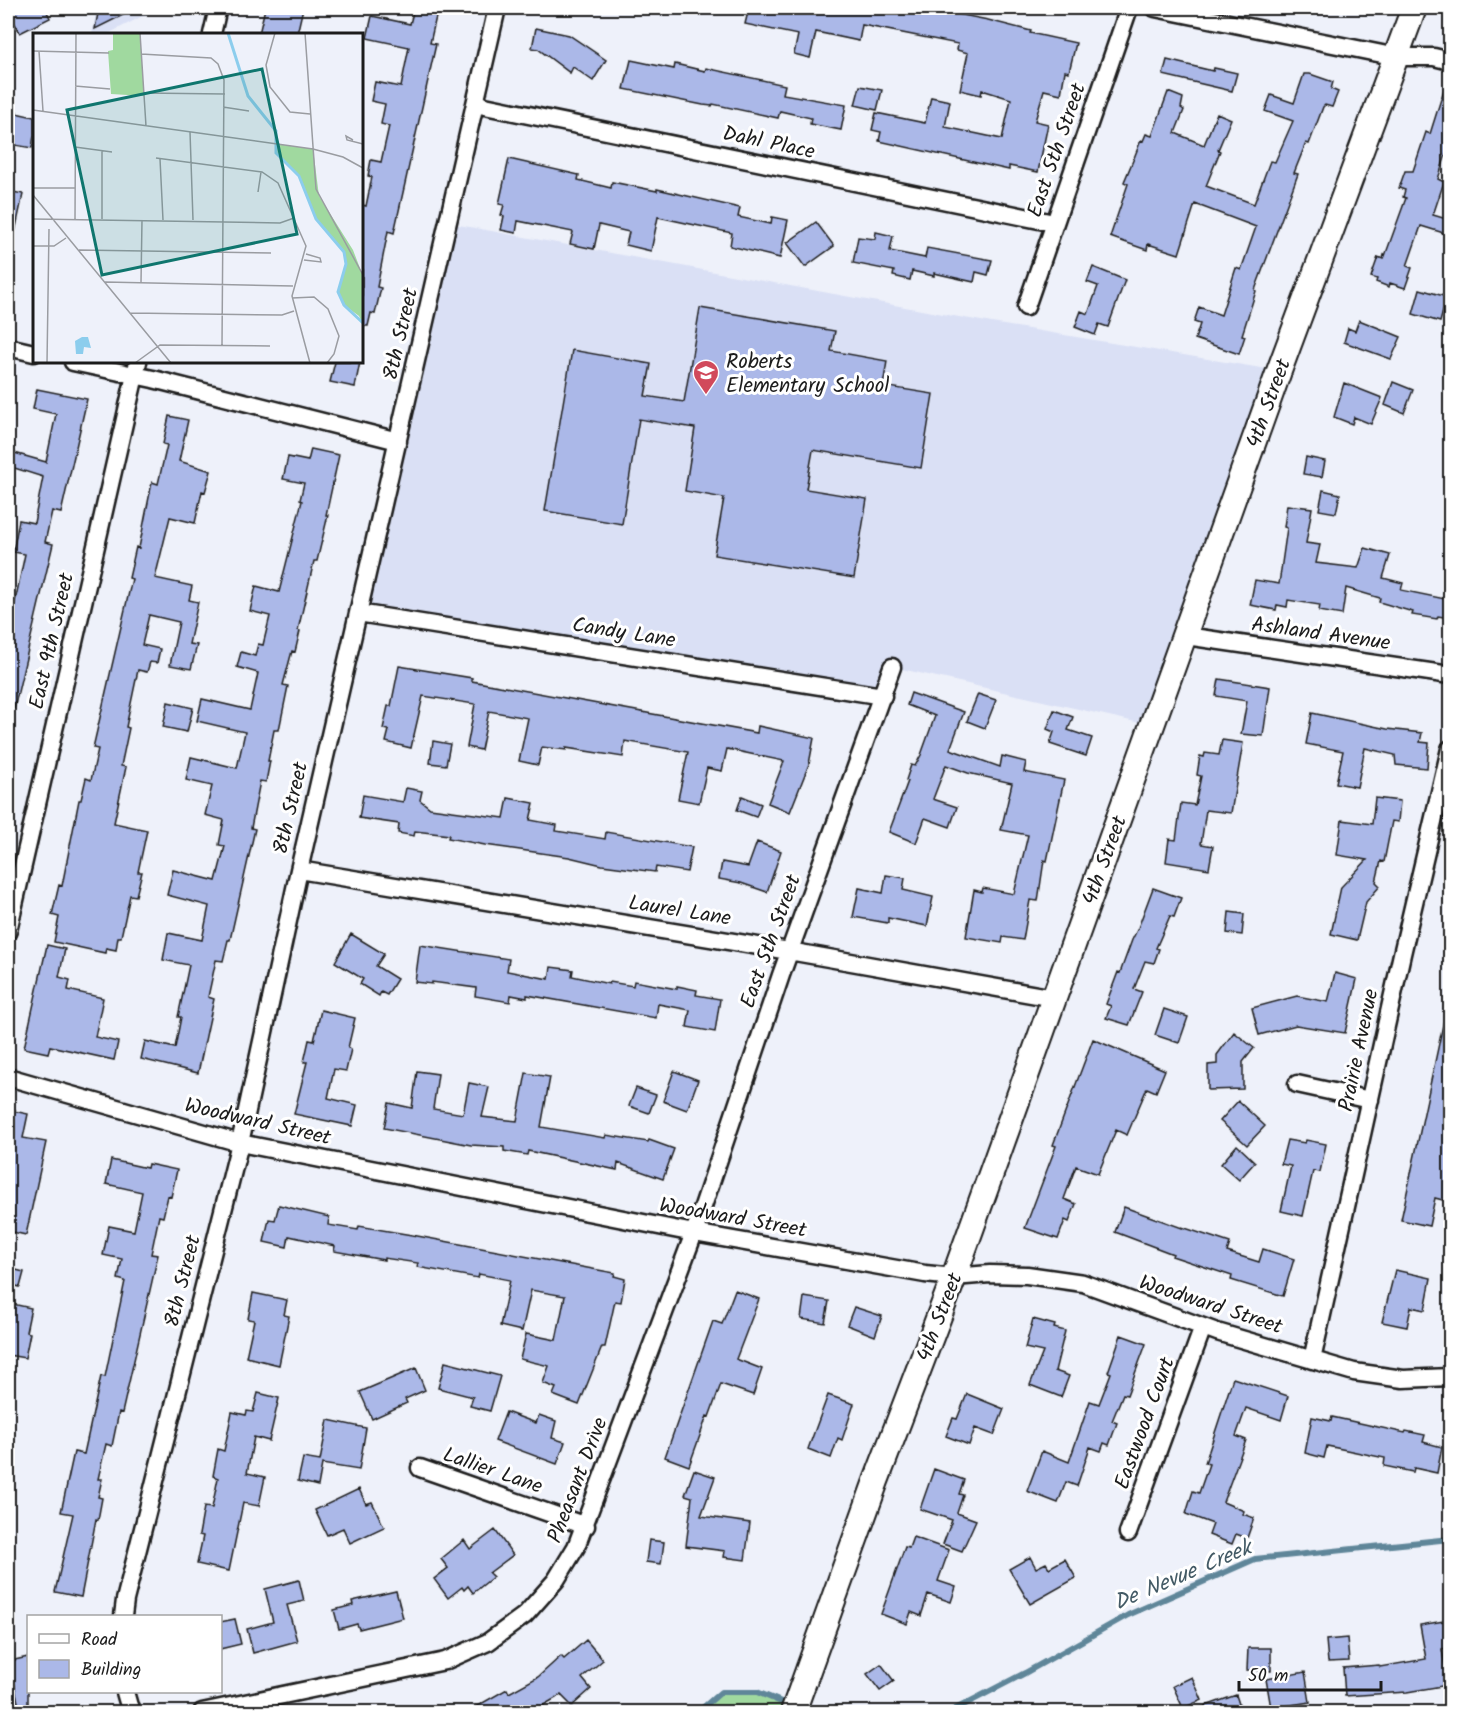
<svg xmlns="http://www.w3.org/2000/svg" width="1458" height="1720" viewBox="0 0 1458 1720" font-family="Kalam,sans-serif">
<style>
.built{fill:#dae0f5}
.green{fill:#a0d99f;stroke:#5e7a5e;stroke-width:1.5}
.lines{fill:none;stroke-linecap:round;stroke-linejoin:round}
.stream{stroke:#5f8699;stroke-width:6}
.building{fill:#abb8e8;stroke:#1c1c1c;stroke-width:1.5}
.street-casing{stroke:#1c1c1c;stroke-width:21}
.secondary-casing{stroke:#1c1c1c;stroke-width:28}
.street{stroke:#fff;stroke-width:16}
.secondary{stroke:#fff;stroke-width:24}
.labels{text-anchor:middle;stroke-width:6;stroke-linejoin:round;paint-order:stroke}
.street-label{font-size:21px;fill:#1c1c1c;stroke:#fff}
.poi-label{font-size:21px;fill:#1c1c1c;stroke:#fff;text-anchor:start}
.water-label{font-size:22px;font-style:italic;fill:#435a65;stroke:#fff}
.inset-river{fill:none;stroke:#8ccded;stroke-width:3}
.inset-road{fill:none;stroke:#9a9ca1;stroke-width:1.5}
.view{fill:#0f766e;fill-opacity:0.15;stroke:#0f766e;stroke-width:3}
.inset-edge{fill:none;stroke:#1c1c1c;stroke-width:3}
</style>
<rect width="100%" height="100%" fill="#eef1fa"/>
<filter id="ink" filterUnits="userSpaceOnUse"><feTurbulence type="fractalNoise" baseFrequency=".0167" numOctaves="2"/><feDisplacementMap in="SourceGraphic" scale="12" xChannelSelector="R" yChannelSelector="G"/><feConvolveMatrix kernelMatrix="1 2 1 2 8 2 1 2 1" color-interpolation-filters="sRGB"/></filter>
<g filter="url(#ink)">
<path class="built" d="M97,8H158L108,34H92Z
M448,223L992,323L1279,371L1153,726L893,667L883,696L358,613Z"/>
<path class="green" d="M721,1692H757L794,1708L793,1712H698Z"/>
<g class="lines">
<path class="stream" d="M698,1712L721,1692H757L791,1706
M950,1712L1025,1673L1128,1615L1255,1559L1450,1539"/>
</g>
<path class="building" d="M22,8H45L50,18L20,33L10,14Z
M99,8H137L95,29Z
M265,8H303L297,34H259Z
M414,8H438L430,43L436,44L394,233L388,231L377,287L381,288L375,314L371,313L368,326H362V205L366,206L372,177L368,176L371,160L381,162L389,126L381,124L385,104L371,101L375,82L401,87L409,47L367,38L372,16L410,24Z
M749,8H927L988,20L1031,31L1030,33L1076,43L1069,72L1065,71L1061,94L1044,90L1035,121L1048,124L1038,172L1009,166V170L879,141L881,132L872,130L876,113L925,123L931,97L950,101L945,127L1002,139L1011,99L982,90L981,95L960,90L968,53L957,50L958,44L862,25L859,41L816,32L810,58L794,54L798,35L745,24Z
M536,28L569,35L606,60L593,81L573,67L570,73L538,49L532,48Z
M631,60L674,69L675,64L705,71L706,68L785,85L783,94L846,105L841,130L810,124L811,118L780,111L778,118L713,104L712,106L703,105L624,89Z
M1167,60L1213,71L1214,68L1237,73L1232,91L1163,75Z
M1304,74H1310L1333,82L1331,89L1338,92L1332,107L1325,105L1323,107L1309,144L1306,143L1294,173L1298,174L1255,290L1256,291L1242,335L1245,336L1239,354L1195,339L1200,324L1194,322L1199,307L1221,315L1236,268L1241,270L1256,227L1195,204L1179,254L1148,244L1147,250L1110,237L1128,184L1124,182L1134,158L1141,140L1143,141L1146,134L1152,136L1168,92L1183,98L1181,108L1184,110L1175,133L1204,145L1217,113L1231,119L1218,150L1220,151L1206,186L1254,204L1270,161L1275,162L1293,121L1265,111L1271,95L1294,103Z
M1447,80H1450V142L1438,179L1444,182L1433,215L1450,220V235L1421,226L1407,266L1412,268L1405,288L1390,283L1389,287L1376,282L1377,279L1371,277L1378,257L1383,259L1384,255L1385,256L1406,198L1403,197L1405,190L1399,188L1405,171H1413L1426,132L1430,134Z
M860,86L882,90L877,110L855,105Z
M16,113L34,117V135L32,148L9,144Z
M509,159L579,175L578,180L611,188L612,182L657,191V189L740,208L738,217L771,224L772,217L788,220L780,258L730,246L732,233L658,217L651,251L626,245L629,232L599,225L594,249L570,244L573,232L518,221L516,233L501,230L504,216L501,215L504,205L499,204Z
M8,191L23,194L14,237L8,236Z
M816,222L834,246L805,267L787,243Z
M876,232L893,236L890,251L925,258L927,248L992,260L988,275L976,272L974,282L934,273V276L912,271L910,280L893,276L894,271L853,263L858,237L875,239Z
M1093,267L1125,280L1108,327L1099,324L1095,335L1075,327L1081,311L1088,314L1098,286L1087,282Z
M1420,289L1447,297L1440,322L1413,314Z
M700,308L835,331L831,351L887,361L883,386L933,394L921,468L813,450L806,489L867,499L854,578L714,555L724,498L685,491L695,428L639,419L622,524L545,511L572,350L651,364L645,396L684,402Z
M1359,320L1401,337L1391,359L1344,342L1348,328L1355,331Z
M335,362H360L355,387L330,382Z
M1393,382L1413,390L1404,413L1385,405Z
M1344,383L1382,398L1371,424L1354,417L1352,424L1334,417Z
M37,389L87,399L61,513L52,511L45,542L53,544L14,709L8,708V610L13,611L25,554L13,552L19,520L34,523L43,477L8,466V464L11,452L46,462L56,414L33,409Z
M169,416L188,420L179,461L211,471L205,492L202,491L195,523L170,517L155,578L192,586L189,600L198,602L189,644L197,645L191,669L170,665L179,622L149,615L142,645L160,649L157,663L150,662L147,672L138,670L126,727L129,728L121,766L126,767L114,823L147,830L138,872H142L136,896L130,895L121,937H118L116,950L106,948L105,953L54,942L59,917L52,915L59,885L62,886L79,800H81L86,778L91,780L98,749L93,748L132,579L129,578L136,547L139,548L152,482L158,484L167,445L163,444Z
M311,449L339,455L326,515H328L317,561H314L298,630L300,631L295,652L292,651L283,685L288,686L279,730H274L268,761H270L266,782L260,781L251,828L255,829L230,940H228L223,961L216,960L208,997L214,999L198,1073L141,1059L145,1041L175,1048L181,1017H178L189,965L163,960L168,933L202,940L209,906L167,895L173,870L216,881L225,846L219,845L224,820L205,815L212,786L186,780L191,757L237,768L245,732L197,721L202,699L250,710L258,673L237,667L241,652L255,656L258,644L263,645L270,616L250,611L256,586L279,592L302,501L300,500L304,483L283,479L286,466L288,457L308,461Z
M1306,457L1325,461L1322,477L1303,474Z
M1323,490L1340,494L1336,513L1319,510Z
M1287,505L1312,508L1306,543L1320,545L1316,563L1358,568L1365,548L1390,555L1383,578L1403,583L1401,590L1450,600V618L1438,616L1437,619L1412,615L1413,612L1379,602L1380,598L1346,588L1342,615L1319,611L1320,605L1288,600L1287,607L1277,605L1276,610L1250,605L1255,580L1279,584L1287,528L1284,527Z
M399,666L472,678V681L757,733L758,726L814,738L809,764L790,812L768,803L784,761L727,749L722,771L707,768L699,803L678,799L688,752L625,741L623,757L566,748V750L542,747L538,765L519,761L528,718L489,711L481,750L467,747L475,704L423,696L411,748L386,742L389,730L383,729L388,706H391Z
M1219,679L1270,687L1263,736L1241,734L1247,701L1216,696Z
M911,693L964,712L950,749L1000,767L1002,756L1026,762L1024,772L1064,780L1047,861L1044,860L1038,901L1030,900L1023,940L1003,937L1002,943L966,937L974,890L982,892L983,888L1014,894L1028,835L1001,830L1012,783L968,773L946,765L933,799L957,807L950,827L925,818L916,843L889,832L908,781L906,780L911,765L915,766L921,755L935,716L907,705Z
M978,694L996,700L985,728L967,721Z
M168,702L193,708L187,732L163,727Z
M1054,710L1073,717L1068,730L1092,738L1086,756L1050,744L1054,732L1047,729Z
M1312,713L1387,729L1422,733L1420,742L1429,743L1427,768L1396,765L1395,755L1365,748L1357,787L1336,783L1343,751L1306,744Z
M1222,740L1243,743L1231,813L1206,810L1201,844L1213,846L1209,869L1166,862L1169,839L1176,840L1181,803L1195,805L1201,776L1197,775L1200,756L1204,757L1205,753L1219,755Z
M433,741L450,744L446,765L430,763Z
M406,788L422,791L420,800L430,808L504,818L508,798L534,803L530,820L557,825L556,831L605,839L606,832L692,847L687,872L656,867L655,872L602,865L569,857L485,845L448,838L449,835L415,831L414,836L398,833L399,824L359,818L363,795L403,802Z
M742,796L761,804L756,817L737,810Z
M1375,798L1400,801L1398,822L1392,821L1384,862L1381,861L1376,882L1380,886L1366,902L1357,940L1331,934L1341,887L1367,860L1337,855L1342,820L1372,824Z
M757,842L781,851L767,892L741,883L719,879L722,862L748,867Z
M886,875L905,878L903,890L933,897L927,926L888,918V923L853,917L859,888L883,893Z
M1153,888L1181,898L1174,917L1170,916L1156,948L1159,949L1154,963L1145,961L1134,989L1142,992L1129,1025L1106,1018L1111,1006L1106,1004L1118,972L1120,973L1132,940L1138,928Z
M1229,912L1244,914L1242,935L1227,933Z
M351,934L384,954L376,966L397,979L387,995L381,992L379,996L360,984L363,979L335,962Z
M47,945L65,949L59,977L70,980L68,990L103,998L95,1037L118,1042L114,1060L50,1046L48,1053L24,1048Z
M420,945L509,959L507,971L549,979L551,967L573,970L572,976L609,984L610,982L633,986L634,981L677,989V986L697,990L696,995L720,999L715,1032L687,1027L690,1010L658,1004L656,1018L527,995V998L511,995L510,1002L475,996L476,988L432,982V984L415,982Z
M1335,973L1357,979L1345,1033L1296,1025L1259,1035L1252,1008L1297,996L1328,1002Z
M1164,1009L1188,1017L1179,1043L1155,1035Z
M321,1010L355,1018L348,1048L351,1049L346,1071L334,1069L328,1098L357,1105L352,1126L294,1114L307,1062H304L309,1040L314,1041Z
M1444,1020L1450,1021V1125L1447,1144H1450V1202L1435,1198L1429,1226L1401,1220Z
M1234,1032L1254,1048L1243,1062V1089L1208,1090V1065L1217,1064V1055Z
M1093,1039L1165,1070L1156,1092L1147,1088L1127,1135L1116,1130L1098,1174L1076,1166L1064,1199L1076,1204L1069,1222L1065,1220L1058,1239L1025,1228L1056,1146L1053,1145Z
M417,1071L438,1074L433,1109L463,1114L469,1083L489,1087L482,1117L517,1121L526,1073L550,1077L541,1127L605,1138L606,1135L648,1142L649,1140L674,1149L663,1179L618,1163L617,1170L528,1151L527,1155L504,1151V1147L471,1145L384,1128L389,1103L412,1108Z
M674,1071L698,1080L687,1110L663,1101Z
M636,1088L656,1095L649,1113L629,1106Z
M1238,1101L1265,1126L1247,1145L1220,1121Z
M9,1110L28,1114L23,1138L46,1142L26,1235L8,1231V1119Z
M1287,1140L1305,1143L1306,1140L1326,1144L1320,1172L1313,1171L1303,1216L1281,1211L1291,1166L1281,1164Z
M1237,1145L1255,1162L1239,1180L1221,1164Z
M111,1160L147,1168L148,1164L177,1170L171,1197L168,1196L163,1217L159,1216L151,1254L158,1255L122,1413L119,1412L112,1446L106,1444L98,1479H102L98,1497L102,1498L98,1520L96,1519L81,1597L55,1592L73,1514L61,1512L74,1452L84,1454L101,1376L105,1377L125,1281L118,1279L122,1259L103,1255L109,1226L134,1231L142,1192L106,1184Z
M279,1205L329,1217L328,1225L358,1230L359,1226L412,1235L598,1270L615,1273L614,1276L625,1279L621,1302L615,1301L605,1347H602L579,1405L553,1395L556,1388L543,1383L549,1366L520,1359L526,1334L556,1340L565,1296L531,1290L522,1331L500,1326L510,1280L479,1274L478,1278L417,1267L418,1263L384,1258V1260L334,1251L335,1246L289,1236L287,1247L264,1242L269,1219L275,1220Z
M1124,1207L1182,1228V1227L1230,1243L1227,1252L1259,1262L1263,1249L1294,1259L1283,1296L1231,1280L1232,1276L1172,1256L1173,1254L1115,1232Z
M8,1268L24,1272L20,1287L8,1284Z
M1395,1270L1431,1278L1425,1310L1411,1307L1407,1327L1382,1322Z
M735,1290L759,1299L736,1359L762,1369L753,1395L721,1384L709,1417L707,1416L689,1466L665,1457L713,1321L722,1324Z
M253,1293L287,1300L284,1315L289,1316L279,1365L246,1357L254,1320L248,1319Z
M804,1297L829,1301L825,1323L801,1319Z
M8,1303L31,1308L26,1332L30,1333L25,1358L8,1355Z
M854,1307L882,1316L875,1336L847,1325Z
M1033,1319L1055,1325L1054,1328L1065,1331L1055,1371L1069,1376L1061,1397L1030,1385L1043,1352L1025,1348Z
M1121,1335L1146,1344L1127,1395L1123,1394L1112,1421L1117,1423L1109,1445L1104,1443L1101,1451L1090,1447L1077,1486L1066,1482L1058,1503L1027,1491L1042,1451L1069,1462L1090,1401L1099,1404L1111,1373L1108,1372Z
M445,1362L500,1376L490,1411L470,1406L473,1397L438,1388Z
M416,1368L425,1390L405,1399L407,1403L372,1419L360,1392Z
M1233,1378L1288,1396L1281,1420L1246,1408L1236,1436L1246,1440L1223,1502L1244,1511L1243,1514L1254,1518L1247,1538L1236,1534L1232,1544L1209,1535L1213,1524L1186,1514L1193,1491L1199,1493L1209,1464L1205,1463Z
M258,1393L279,1398L269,1441L254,1437L247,1473L265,1477L259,1506L243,1503L229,1571L197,1564L203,1536L199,1535L204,1507L212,1508L218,1478L213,1476L218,1449L224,1451L232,1412L246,1415L247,1411L253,1412Z
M967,1394L1004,1409L994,1435L975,1428L969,1445L946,1436L953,1418L957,1419Z
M828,1395L854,1404L842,1440L838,1438L831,1458L808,1449Z
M506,1412L536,1423L539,1415L556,1421L552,1438L565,1442L557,1464L495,1441Z
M1312,1417L1331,1421L1332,1417L1405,1433L1406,1431L1425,1435L1423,1442L1442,1447L1437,1473L1414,1468L1413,1472L1384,1466L1385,1458L1327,1446L1324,1458L1305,1453Z
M328,1420L366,1428L359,1470L322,1464L318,1486L298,1481L303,1458L320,1461Z
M934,1469L964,1480L959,1494L963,1495L957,1513L976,1520L962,1551L943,1544L952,1520L920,1509Z
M694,1470L715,1477L701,1516L750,1523L745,1560L724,1557L725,1551L686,1546L692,1497L685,1495Z
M359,1489L366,1504L372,1502L384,1527L350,1543L343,1528L327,1535L315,1510Z
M495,1530L513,1555L489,1573L493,1577L473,1593L468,1586L464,1590L462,1587L448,1598L434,1579L448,1568L441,1559L464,1540L470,1549Z
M913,1537L949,1550L938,1581L956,1587L951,1602L928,1594L921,1616L911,1612L907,1624L881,1614L905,1547L909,1548Z
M649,1540L664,1542L661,1564L646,1562Z
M1030,1557L1036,1568L1046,1563L1049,1568L1065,1559L1076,1578L1030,1604L1009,1569Z
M299,1580L304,1601L287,1605L297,1641L253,1653L247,1629L273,1622L265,1589Z
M396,1591L403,1618L359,1629L357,1624L339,1629L334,1610L353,1605L352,1601Z
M235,1619L241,1644L220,1649V1622Z
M1450,1620V1647L1442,1649L1448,1685L1407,1692L1345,1696L1343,1668L1379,1665L1380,1667L1426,1659L1420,1625Z
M1347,1638L1349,1661L1328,1662L1326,1640Z
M586,1640L603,1660L582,1678L591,1689L572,1706L561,1695L530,1713H465L507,1689L509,1693L538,1677L561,1656L564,1659Z
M1248,1648H1271V1671L1247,1670Z
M28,1657V1713H20L10,1661Z
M881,1664L894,1681L880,1691L867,1674Z
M1305,1672L1310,1702L1271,1708L1266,1679Z
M1192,1677L1202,1700L1183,1708L1173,1686Z
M1236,1695L1242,1713H1192V1711Z"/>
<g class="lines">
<defs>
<path id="street" d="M1155,8L1397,57H1434L1450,61
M212,34L218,8
M475,104L1054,223
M1026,307L1129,8
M8,347L34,353
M73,362L153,379L398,441
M358,613L883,696
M1186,636L1450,675
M299,870L789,951L1054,998
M8,931L138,362
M8,1077L240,1143L694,1233L925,1274L954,1277L990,1274L1027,1275L1083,1283L1217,1332L1354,1372L1403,1379L1450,1377
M1297,1084L1370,1100
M1312,1360L1402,954L1450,749
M420,1468L586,1526
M1128,1533L1203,1327
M123,1616L125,1600L240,1143L299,870L497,8
M125,1692L129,1706L133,1712
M202,1712L445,1661L488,1642L525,1615L556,1580L576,1547L694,1233L781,975L892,667"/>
<path id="secondary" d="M793,1712L876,1481L954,1277L1279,371L1414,8"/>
</defs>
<use href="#street" class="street-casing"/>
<use href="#secondary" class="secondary-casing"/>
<use href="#street" class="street"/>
<use href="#secondary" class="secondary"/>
</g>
</g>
<defs>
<symbol id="school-pin" viewBox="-11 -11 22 30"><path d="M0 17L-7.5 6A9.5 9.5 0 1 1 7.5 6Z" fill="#d1495b" stroke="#fff"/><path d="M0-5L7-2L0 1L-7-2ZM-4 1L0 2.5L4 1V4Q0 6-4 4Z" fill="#fff"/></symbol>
</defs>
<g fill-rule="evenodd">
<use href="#school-pin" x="691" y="358" width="30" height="40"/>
</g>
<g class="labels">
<g class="street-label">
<text transform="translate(769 142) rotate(12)" y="7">Dahl Place</text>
<text transform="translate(1056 150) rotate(-71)" y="7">East 5th Street</text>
<text transform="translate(400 334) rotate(-77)" y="7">8th Street</text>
<text transform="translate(1268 403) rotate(-70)" y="7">4th Street</text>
<text transform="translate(624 632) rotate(9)" y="7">Candy Lane</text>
<text transform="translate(1321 633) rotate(8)" y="7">Ashland Avenue</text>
<text transform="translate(51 641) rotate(-77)" y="7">East 9th Street</text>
<text transform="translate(290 808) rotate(-77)" y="7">8th Street</text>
<text transform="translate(1104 860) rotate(-70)" y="7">4th Street</text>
<text transform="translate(680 910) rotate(9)" y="7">Laurel Lane</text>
<text transform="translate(770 941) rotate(-70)" y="7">East 5th Street</text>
<text transform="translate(1358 1050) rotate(-78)" y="7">Prairie Avenue</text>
<text transform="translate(258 1121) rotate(13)" y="7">Woodward Street</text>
<text transform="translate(733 1217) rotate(10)" y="7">Woodward Street</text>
<text transform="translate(182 1281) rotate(-76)" y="7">8th Street</text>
<text transform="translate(1211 1304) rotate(18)" y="7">Woodward Street</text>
<text transform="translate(939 1317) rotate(-69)" y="7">4th Street</text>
<text transform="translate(1144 1423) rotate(-70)" y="7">Eastwood Court</text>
<text transform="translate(493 1470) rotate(19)" y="7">Lallier Lane</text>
<text transform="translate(577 1480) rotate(-69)" y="7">Pheasant Drive</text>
</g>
<g class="poi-label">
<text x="726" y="368">Roberts<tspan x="726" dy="24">Elementary School</tspan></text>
</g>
<g class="water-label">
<text transform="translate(1182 1574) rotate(-23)" y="8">De Nevue Creek</text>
</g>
</g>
<g transform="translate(33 33)">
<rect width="330" height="330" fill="#eef1fa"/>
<path d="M80,0H107L111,63L78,61L75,18L80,17ZM243,111L280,116L286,163L320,217L330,243V292L326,283L311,272L305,259L313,231L311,219L283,186L266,143L243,120Z" fill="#a0d99f"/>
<path d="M49,304H55L58,315L51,314L50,321H43L42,308Z" fill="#8ccded"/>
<path class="inset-river" d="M195,0L215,63L243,98V120L266,143L283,186L311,219L313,231L305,259L311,272L330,290"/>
<path class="inset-road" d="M107,0L113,93M242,0L233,32L237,54L257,79L277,81M272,0L283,156L330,242M0,18L76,20M6,18L10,78M108,21L178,25L185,31L191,47L189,312M42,53L77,56M110,60L192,61M190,74L216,78M0,77L280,116L310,124L330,135M157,99L160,187M320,107L313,103L314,107L330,111M42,114L79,119M69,118V186M123,125L229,139L245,150L273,213L259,263L277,330M127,126L130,187M0,155H42M225,159L228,139M0,162L138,330M0,186L247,190L261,185M42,186L43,0M0,213H21L33,205M46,217L238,220M271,227L288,229L287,225L273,221M72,249L260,253M108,250L109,187M259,265L281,264L295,276L306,303L301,321L294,330M97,280L249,282L261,278M14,330L16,196M102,330L127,312L237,313"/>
<path class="view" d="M229,36L264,201L69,242L34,77Z"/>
<rect width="330" height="330" class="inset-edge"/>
</g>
<rect width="1458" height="1720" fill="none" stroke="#fff" stroke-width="30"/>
<rect x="15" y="15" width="1428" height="1690" fill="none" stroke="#1c1c1c" stroke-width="2" filter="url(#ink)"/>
<rect x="27" y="1615" width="195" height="78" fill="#ffffff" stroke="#a4a4a4" stroke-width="1.5"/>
<rect x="39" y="1634" width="30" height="9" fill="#ffffff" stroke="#a4a4a4" stroke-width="1.5"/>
<text x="81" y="1645" font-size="18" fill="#1c1c1c">Road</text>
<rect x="39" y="1660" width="30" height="18" fill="#abb8e8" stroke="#a4a4a4" stroke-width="1.5"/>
<text x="81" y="1675" font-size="18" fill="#1c1c1c">Building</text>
<path d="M1239 1681v9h142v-9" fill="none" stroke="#1c1c1c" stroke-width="3"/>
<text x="1248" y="1681" font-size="18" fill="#1c1c1c" stroke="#ffffff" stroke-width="4.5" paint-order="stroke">50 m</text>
</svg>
